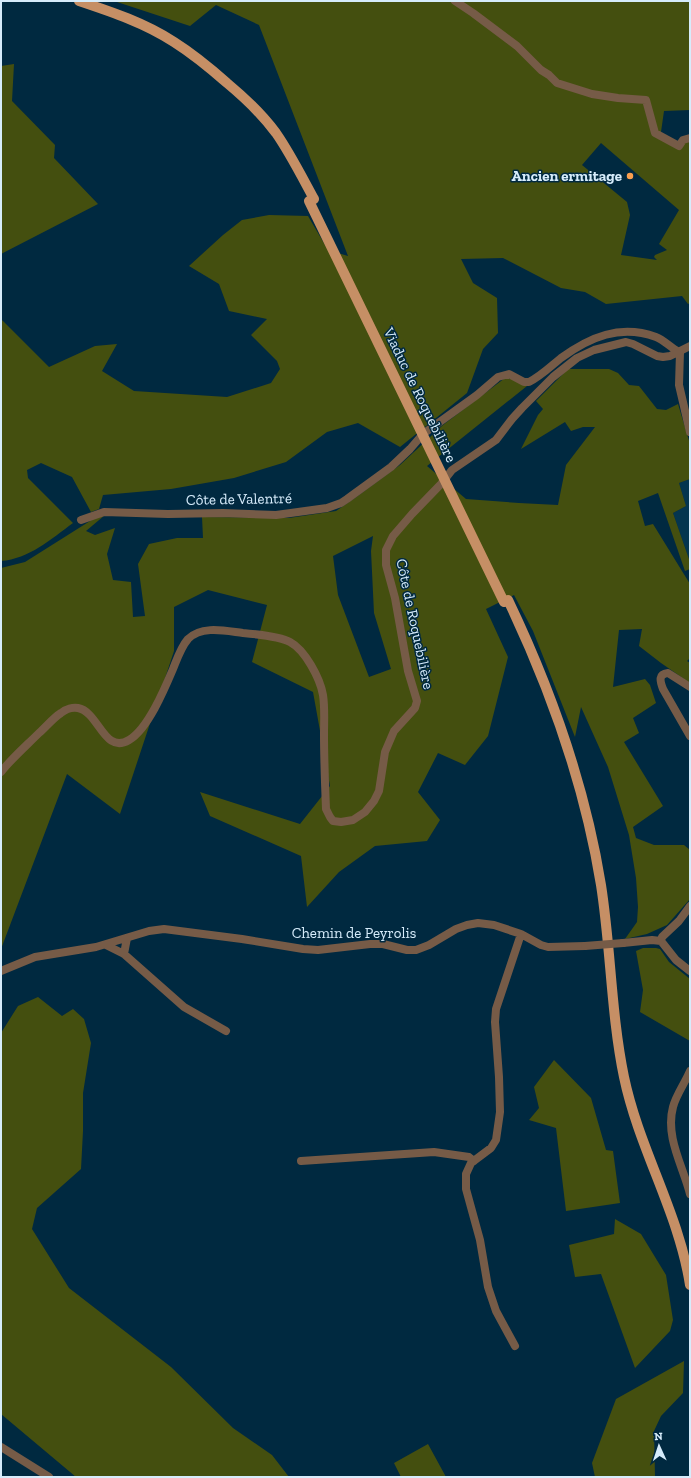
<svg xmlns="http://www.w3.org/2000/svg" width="691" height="1478" viewBox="0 0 691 1478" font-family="'Zilla Slab',serif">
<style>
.built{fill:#04354f}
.green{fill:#444f0f;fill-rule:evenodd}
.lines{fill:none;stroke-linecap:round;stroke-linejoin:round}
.minor{stroke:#765b47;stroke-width:8}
.major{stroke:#c68f65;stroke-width:10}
.minor-bridge{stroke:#765b47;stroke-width:8}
.major-bridge{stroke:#c68f65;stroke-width:10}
.poi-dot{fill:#fa9f4f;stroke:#002940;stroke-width:1.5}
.labels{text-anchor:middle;stroke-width:3;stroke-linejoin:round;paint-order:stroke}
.poi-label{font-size:15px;font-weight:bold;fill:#d6ecfb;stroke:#002940;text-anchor:end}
.street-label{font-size:15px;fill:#d6ecfb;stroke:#002940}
</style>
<rect width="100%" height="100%" fill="#002940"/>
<path class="built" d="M690,479V562L673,513L686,506L679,483Z"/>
<path class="green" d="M114,1H690V110L664,111L660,139L684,143L690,141V303L688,304L682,296L606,304L585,292L561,288L503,258L461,259L473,283L497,298L498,333L483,349L467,393L400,447L358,423L327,432L286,462L234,478L171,489L103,495L99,509L91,512L72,477L41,463L27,470L28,478L73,523C51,539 29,559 1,561V319L49,367L95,346L117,344L102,371L134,391L227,397L271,383L280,369L277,361L251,335L267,319L229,311L219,284L189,266L223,235L242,220L269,215L308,216L328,250L348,256L259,25L216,5L190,26ZM601,143L679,210L659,244L667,250L655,255L654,257L657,260L621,255L630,215L627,202L582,165Z
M14,64L12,101L55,145L54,158L98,204L1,254V66Z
M568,369H609L618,373L629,385L639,386L657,409L666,410L678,404L690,444V479L679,483L686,506L673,513L690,562V569L685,571L658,493L638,501L645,526L653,524L690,584V658L687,661L690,663V683L661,663L639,646L642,629L619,630L613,687L645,679L650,685L656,703L633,718L639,733L624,742L663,806L633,827L636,838L654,845H684L690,850V899L667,925L647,934L625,939L637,922L638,907L636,878L629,835L608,767L581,707L575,737L533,631L514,595L486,609L508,657L488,736L465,765L438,753L418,792L440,820L427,841L375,846L339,872L307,907L301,856L210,816L200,792L300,824L330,786L313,692L252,662L267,605L208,590L174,607V651L120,814L67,774L1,949V568L25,562L98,516L105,515L86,531L95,535L115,528L107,554L113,580L131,582L133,617L145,616L138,564L149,544L177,538H203L202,517L289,518L336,511L355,498L400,465L443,425L505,378L512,379L527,386L427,466L466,499L519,503L558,505L566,465L595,427H583L571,431L565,422L521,449L538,415L543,409L536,401ZM373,536L371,551L374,613L391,669L369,677L338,595L333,556Z
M643,948H656L660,949L669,962L690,979V1041L640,1012L643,990L636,951Z
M38,997L62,1016L73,1009L84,1019L91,1043L83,1093V1131L81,1169L37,1208L32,1229L69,1288L171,1367L233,1428L272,1455L289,1477H76L1,1414V1033L18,1006Z
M554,1060L591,1098L606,1150L613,1151L620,1203L566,1211L556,1128L529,1120L539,1108L534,1087Z
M615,1219L641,1234L666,1275L673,1320L670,1331L635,1368L601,1274L575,1277L569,1245L614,1234Z
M684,1361L683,1393L661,1416L654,1431L655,1477H595L592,1463L616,1399Z
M428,1444L446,1477H401L394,1463Z"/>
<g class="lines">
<path class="minor" d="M455,1L473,13L517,46L541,70L549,75L557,83L592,94L618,98L646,100L655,133L679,146L683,140L690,138
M680,352L679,385L690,432
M81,520L104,512L168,514L223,513L276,515L327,508L341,503L347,499L391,467L410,449L423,434L477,395L498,377L509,374L524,382H529C541,376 551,366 561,358C590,337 620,324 656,337C664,340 671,348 679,352
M690,687L668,673C658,674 660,681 663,689L690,736
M1,772C12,758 26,746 39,733C46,727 53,718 61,713C66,709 73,707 78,708C99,712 104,755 129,740C148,729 165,688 173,669C177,659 181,647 188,639C202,625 226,631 243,633C254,634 281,637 290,642C305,650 320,678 323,695C325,708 324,721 324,734C324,759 325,784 326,809L330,817L333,821L341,822L353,820L365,812L374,801L379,791L385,752L394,731L415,708L417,701L408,671L395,598L386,565V550L393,536L412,514L441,484L452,470L496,440L512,419L522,408L553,377L577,358L594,350L626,342L633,344L657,356L663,357L670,356L690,346
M661,941L662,937L679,921L690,906
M623,943L652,940L661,941L676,960L690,971
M106,945L124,954L184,1007L226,1031
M124,954L127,938
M1,971L35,957L96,947L149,931L164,929L242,939L303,949L318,950L370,944H383L407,950H416L429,945L456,929L467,925L478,923L494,925L521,934L541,945L548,947L585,946
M690,1071C685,1083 676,1095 673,1107C665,1137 683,1166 690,1194
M301,1161L434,1152L469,1157L474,1161
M515,1346L496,1311L488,1287L480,1240L466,1189V1174L471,1163L491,1148L496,1140L500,1112L499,1077L495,1022L496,1009L521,934
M1,1447L49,1477"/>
<path class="major" d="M79,1C112,12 145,23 174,42C193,54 210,68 227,83C245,98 262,114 276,133C290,153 302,177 314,199
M508,600C551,690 585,786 601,885C611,949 611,1014 624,1077C639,1149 679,1213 690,1285"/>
<path class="minor-bridge" d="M585,946L623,943"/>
<path class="major-bridge" d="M309,201L504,602"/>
</g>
<circle class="poi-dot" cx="630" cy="176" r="4"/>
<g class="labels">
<g class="poi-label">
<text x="622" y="181">Ancien ermitage</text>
</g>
<g class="street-label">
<text transform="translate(420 395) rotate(64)" y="5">Viaduc de Roquebilière</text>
<text transform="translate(239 499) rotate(-1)" y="5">Côte de Valentré</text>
<text transform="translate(415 624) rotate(78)" y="5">Côte de Roquebilière</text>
<text x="354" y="938">Chemin de Peyrolis</text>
</g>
</g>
<rect width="691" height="1478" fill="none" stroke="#d6ecfb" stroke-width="4"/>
<g transform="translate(659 1446) rotate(357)" stroke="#002940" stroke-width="3" paint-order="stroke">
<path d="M0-3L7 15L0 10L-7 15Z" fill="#d6ecfb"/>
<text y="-6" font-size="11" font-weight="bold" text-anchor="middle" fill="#d6ecfb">N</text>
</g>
</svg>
